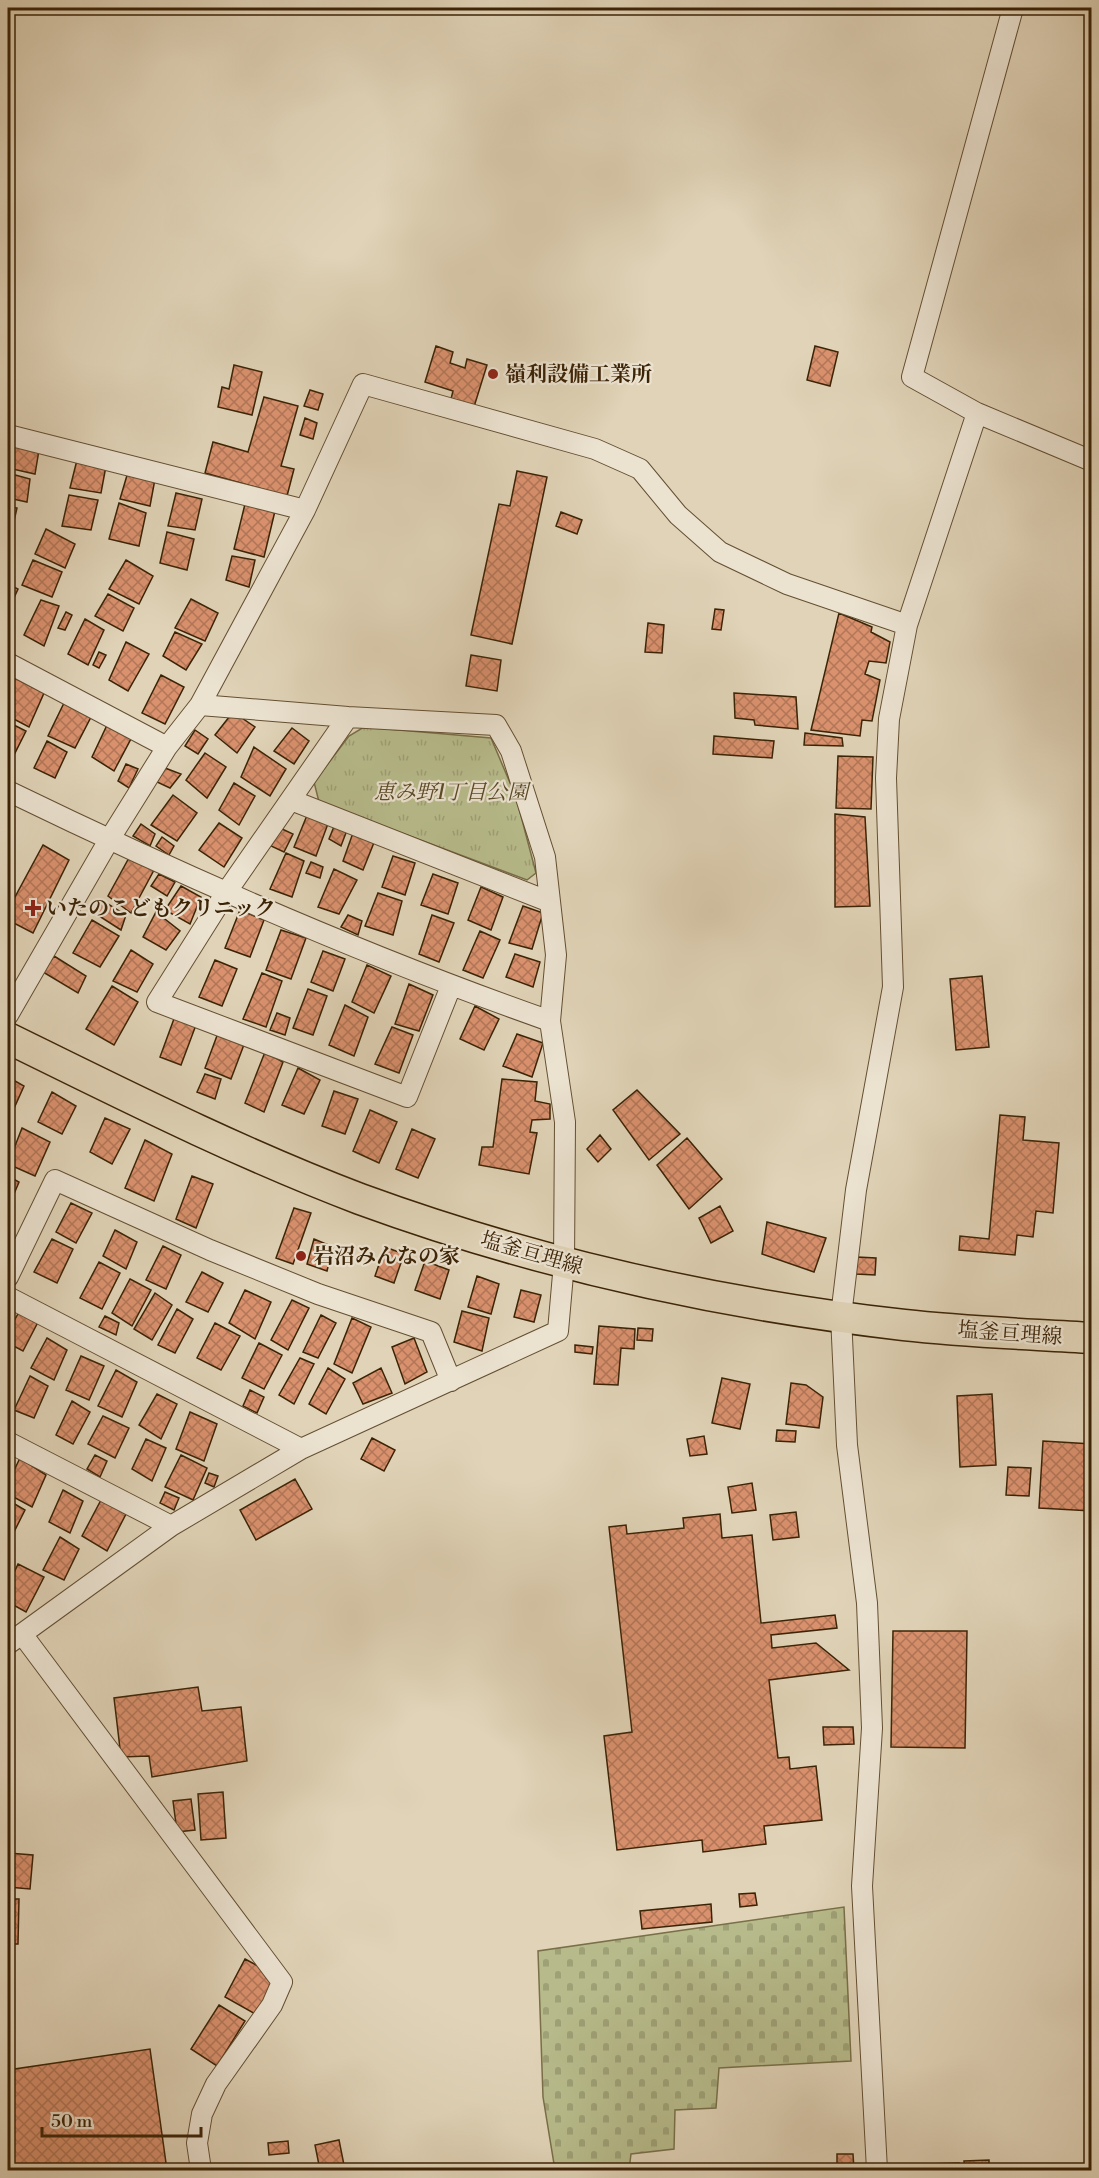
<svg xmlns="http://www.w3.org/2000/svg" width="1099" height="2178" viewBox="0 0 1099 2178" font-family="'Libre Bodoni','Noto Serif JP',serif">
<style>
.grass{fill:url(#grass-tufts);stroke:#796f48;stroke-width:1.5}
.cemetery{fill:url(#cemetery-stones);stroke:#796f48;stroke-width:1.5}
.building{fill:url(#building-cross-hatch);stroke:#3b2306;stroke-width:1.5}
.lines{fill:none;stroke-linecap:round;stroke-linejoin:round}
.street-casing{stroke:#644f32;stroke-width:22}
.primary-casing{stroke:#3b2306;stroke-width:33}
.street{stroke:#ebe2d0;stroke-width:20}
.primary{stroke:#e0d3b7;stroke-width:30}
.poi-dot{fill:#8f2418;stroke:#ebe2d0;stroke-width:2}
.labels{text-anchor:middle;stroke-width:4.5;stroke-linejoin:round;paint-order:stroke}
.poi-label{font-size:21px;font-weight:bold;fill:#3b2306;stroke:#ebe2d0;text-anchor:start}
.park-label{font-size:21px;font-style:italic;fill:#5a4927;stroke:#ebe2d0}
.street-label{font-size:21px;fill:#3b2306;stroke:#ebe2d0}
</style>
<defs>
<pattern id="grass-tufts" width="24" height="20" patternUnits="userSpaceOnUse" patternTransform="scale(1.5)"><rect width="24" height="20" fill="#b7bb8b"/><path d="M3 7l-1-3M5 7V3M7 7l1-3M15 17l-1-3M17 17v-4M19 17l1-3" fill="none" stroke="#9ea076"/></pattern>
<pattern id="cemetery-stones" width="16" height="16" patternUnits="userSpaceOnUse" patternTransform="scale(1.5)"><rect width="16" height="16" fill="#b7bb8b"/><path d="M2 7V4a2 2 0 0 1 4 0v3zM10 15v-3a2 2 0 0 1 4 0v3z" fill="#9ea076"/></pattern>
<pattern id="building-cross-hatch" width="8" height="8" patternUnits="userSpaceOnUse" patternTransform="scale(1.5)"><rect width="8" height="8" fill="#da916e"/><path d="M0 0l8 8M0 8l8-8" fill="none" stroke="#b27658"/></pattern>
</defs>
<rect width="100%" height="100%" fill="#e0d3b7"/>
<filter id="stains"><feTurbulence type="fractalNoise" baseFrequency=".00333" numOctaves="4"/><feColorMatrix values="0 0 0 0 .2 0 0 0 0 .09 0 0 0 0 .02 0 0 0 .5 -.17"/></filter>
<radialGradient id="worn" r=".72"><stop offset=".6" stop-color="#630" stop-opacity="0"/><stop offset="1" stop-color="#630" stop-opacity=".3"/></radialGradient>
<path class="grass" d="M364,727L491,738L516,797L536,873L527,880L319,802L314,782L349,736Z"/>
<path class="cemetery" d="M844,1907L851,2061L719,2068L716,2108L675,2110L674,2149L631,2154L629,2170H555L543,2097L538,1951Z"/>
<path class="building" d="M436,346L453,352L450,363L465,368L467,359L487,365L473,410L450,403L453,391L425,382Z
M815,346L838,352L830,386L807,380Z
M234,365L262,372L252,415L218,407L222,387L229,389Z
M310,390L323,394L318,410L304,406Z
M264,397L298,406L281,466L294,469L287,496L205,473L213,442L248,452Z
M305,418L317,423L313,439L300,435Z
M13,444L39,450L35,474L8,468Z
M77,460L106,466L101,493L70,488Z
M517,471L547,477L512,644L471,635L499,504L510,506Z
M128,472L155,479L150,506L120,499Z
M8,473L30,479L27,502L8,498Z
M176,493L202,499L195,530L168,526Z
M69,495L98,500L91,530L62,526Z
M119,503L146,513L139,546L109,539Z
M245,504L275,511L264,557L234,549Z
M8,506L17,508L11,534L8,533Z
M561,512L582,520L577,534L556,526Z
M46,529L75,544L65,568L35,554Z
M167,532L194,539L187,570L160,563Z
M232,556L255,560L249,587L226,580Z
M33,560L62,572L52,597L22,585Z
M126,560L153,576L139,604L109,589Z
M8,584L18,589L8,611Z
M108,594L134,608L123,631L95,616Z
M191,599L218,613L205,641L175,628Z
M41,600L59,606L44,646L24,635Z
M715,609L724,610L721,630L712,629Z
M66,612L72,615L65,630L58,628Z
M839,613L872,627L871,632L890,642L886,663L869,661L865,674L880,680L872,721L862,720L860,736L811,730Z
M85,619L104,630L88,665L68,654Z
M648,623L664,625L662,653L645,652Z
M175,632L202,644L186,670L163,656Z
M126,642L149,654L128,691L109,680Z
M99,652L106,655L99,668L93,665Z
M471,655L501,660L497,691L466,686Z
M161,675L184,687L165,724L142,713Z
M15,678L44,693L29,727L8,716V697Z
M734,693L796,697L798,729L755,725L754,720L735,718Z
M64,703L91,717L75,748L48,736Z
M233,712L255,727L237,753L215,735Z
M8,722L26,731L8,767Z
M108,723L133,735L114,771L92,757Z
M292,728L309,741L294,764L274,751Z
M195,730L208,739L198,754L185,746Z
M805,733L842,738L843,746L804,745Z
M714,736L774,741L772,758L713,754Z
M47,741L67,752L55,778L34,768Z
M254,747L286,769L270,796L241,777Z
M205,753L226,767L207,798L186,780Z
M838,756L873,757L871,809L836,808Z
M126,764L138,769L129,788L118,781Z
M165,768L181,774L170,788L157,782Z
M234,783L255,796L239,825L219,810Z
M173,795L197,813L177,841L151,825Z
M308,813L329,821L316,856L294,847Z
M835,814L865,817L870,906L835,907Z
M219,823L242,838L224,867L199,850Z
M141,824L155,834L150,846L133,836Z
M335,824L347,830L341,846L329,839Z
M280,828L293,834L284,852L271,846Z
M354,830L375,840L363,870L343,861Z
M162,837L174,846L169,855L156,846Z
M43,845L69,860L33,933L8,920V910Z
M286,853L304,861L292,897L270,889Z
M130,856L154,870L131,913L108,896Z
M393,856L415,863L405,895L382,887Z
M311,862L323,867L320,878L306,873Z
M334,869L357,880L339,914L318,907Z
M159,874L175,882L167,896L151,886Z
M433,874L458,883L448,914L421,905Z
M181,886L201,897L190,924L165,910Z
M481,887L503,897L491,930L468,920Z
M378,893L402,901L393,935L365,926Z
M103,901L126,915L121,930L96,914Z
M523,906L543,913L532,949L509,943Z
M240,910L264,920L250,957L225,948Z
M156,912L180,931L166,950L143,937Z
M348,915L362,921L358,935L341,927Z
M432,915L454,923L439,962L419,954Z
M92,920L119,936L100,967L73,953Z
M281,930L306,938L291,979L266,970Z
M480,931L500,940L483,978L463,970Z
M131,950L153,964L137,992L113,981Z
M323,951L345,959L333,991L311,982Z
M515,954L540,962L533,987L506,977Z
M54,956L86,976L78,993L43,972Z
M215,960L237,969L222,1006L199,997Z
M367,965L391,976L374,1013L352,1002Z
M262,973L282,981L266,1027L243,1019Z
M982,976L989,1047L956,1050L950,979Z
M409,984L433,995L419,1031L395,1024Z
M112,986L138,1002L114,1045L86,1029Z
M308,989L327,996L313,1035L293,1028Z
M345,1005L368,1017L354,1056L329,1045Z
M475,1006L499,1019L484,1050L460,1039Z
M277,1013L290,1018L285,1035L270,1030Z
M175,1016L196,1025L181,1065L160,1057Z
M392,1027L413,1035L399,1073L375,1064Z
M218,1033L245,1042L231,1079L205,1068Z
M517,1034L543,1043L532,1077L503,1066Z
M265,1052L283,1062L264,1112L245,1103Z
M298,1068L320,1080L304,1114L282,1105Z
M205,1074L221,1079L215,1099L197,1092Z
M8,1077L24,1086L11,1115L8,1114Z
M502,1079L537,1082L535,1101L550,1104V1119L532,1120L530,1132L537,1133L529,1174L479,1165L482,1147H493Z
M637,1090L680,1134L649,1160L613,1110Z
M334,1091L358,1099L345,1134L322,1126Z
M52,1092L76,1106L62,1134L38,1122Z
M370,1110L397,1122L379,1163L353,1151Z
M1000,1115L1025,1117L1023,1140L1059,1143L1053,1213L1036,1211L1033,1237L1017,1235L1015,1255L959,1250L960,1236L989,1239Z
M105,1118L130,1129L112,1164L90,1152Z
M22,1128L50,1142L35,1176L8,1164Z
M412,1129L435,1139L418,1178L396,1169Z
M600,1135L611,1149L598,1162L587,1149Z
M687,1138L722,1179L689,1209L657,1165Z
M145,1140L172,1154L154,1201L125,1188Z
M8,1176L19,1182L8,1208Z
M192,1176L213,1184L196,1228L176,1219Z
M71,1203L92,1213L76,1243L56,1232Z
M720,1206L733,1231L711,1243L699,1218Z
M294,1208L311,1213L293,1264L276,1258Z
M767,1222L826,1238L814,1272L762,1254Z
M115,1230L137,1242L126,1269L103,1256Z
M52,1239L73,1249L57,1283L34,1272Z
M314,1239L333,1247L327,1271L307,1264Z
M163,1246L181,1255L166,1289L146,1280Z
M385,1247L404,1254L394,1283L375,1276Z
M857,1257L876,1258L875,1275L856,1274Z
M425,1261L449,1270L440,1299L415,1290Z
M99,1262L120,1273L102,1309L80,1298Z
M202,1272L223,1283L208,1312L186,1302Z
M477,1276L499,1284L491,1314L468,1307Z
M130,1279L151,1290L132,1326L112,1313Z
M245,1290L271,1302L255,1339L229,1323Z
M521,1290L541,1295L534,1322L514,1317Z
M155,1293L172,1305L152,1340L134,1329Z
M292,1300L309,1308L288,1350L271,1340Z
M177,1309L193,1319L175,1353L158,1345Z
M462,1311L489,1318L482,1351L454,1342Z
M19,1312L38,1322L23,1351L8,1343V1332Z
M321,1315L336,1323L318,1358L303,1352Z
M105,1316L119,1323L116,1335L99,1327Z
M352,1318L371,1327L352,1373L334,1364Z
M215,1323L240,1336L221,1370L197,1358Z
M599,1326L635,1329L634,1349L621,1348L618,1385L594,1384Z
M638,1328L653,1329L652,1341L637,1340Z
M47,1338L67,1350L54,1380L31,1368Z
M414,1338L427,1372L405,1384L392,1347Z
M259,1343L282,1355L264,1389L242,1378Z
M575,1345L593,1347L592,1354L575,1352Z
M81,1356L104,1366L89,1400L66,1390Z
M300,1358L314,1364L294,1404L279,1395Z
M328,1368L345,1379L326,1414L309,1404Z
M381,1368L392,1393L363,1404L353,1383Z
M116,1370L137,1382L122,1417L98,1406Z
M30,1376L48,1386L34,1418L14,1410Z
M722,1378L750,1384L740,1429L712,1423Z
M791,1383L806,1385L823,1397L819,1428L786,1424Z
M250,1390L264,1397L257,1413L243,1406Z
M157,1394L177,1404L161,1439L139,1425Z
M992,1394L996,1465L960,1467L957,1396Z
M72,1401L90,1412L73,1444L56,1435Z
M190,1412L217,1424L204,1461L176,1449Z
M103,1416L129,1428L115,1458L88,1444Z
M777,1430L796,1431L795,1442L776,1441Z
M704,1436L707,1454L690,1456L687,1439Z
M372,1438L395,1450L384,1471L361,1459Z
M146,1439L166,1448L152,1481L132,1469Z
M1043,1441L1092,1444V1511L1039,1508Z
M95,1455L107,1461L100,1477L87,1469Z
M181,1455L207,1468L193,1500L165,1487Z
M20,1458L46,1475L32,1507L8,1494V1483Z
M1008,1467L1031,1468L1029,1496L1006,1495Z
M209,1473L218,1476L214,1487L205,1483Z
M295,1479L312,1509L256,1540L240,1510Z
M752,1483L756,1510L732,1513L728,1487Z
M63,1490L83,1501L70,1533L49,1522Z
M165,1492L179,1498L174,1510L160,1503Z
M8,1500L25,1510L9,1542L8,1541Z
M101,1500L126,1514L107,1551L82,1536Z
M796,1512L799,1537L773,1540L770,1515Z
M720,1514L722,1538L752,1535L761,1623L835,1615L837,1628L771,1635L772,1648L816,1643L849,1670L769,1680L778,1758L789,1757L790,1769L816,1766L822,1820L764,1826L766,1844L703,1852L702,1840L617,1850L604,1736L632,1732L609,1527L626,1525L627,1534L684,1528L683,1518Z
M60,1537L79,1549L64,1580L43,1570Z
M18,1564L44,1577L26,1612L8,1602V1586Z
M893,1631H967L965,1748L891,1747Z
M198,1687L202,1711L241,1707L247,1761L152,1777L149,1756L121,1757L114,1698Z
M823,1727H853L854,1744L824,1745Z
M223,1792L226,1838L201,1840L198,1794Z
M191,1799L195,1830L177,1832L173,1801Z
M8,1853L33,1855L30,1889L8,1887Z
M755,1893L757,1905L740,1907L739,1894Z
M8,1899H19L18,1944H8Z
M711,1904L712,1922L642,1929L640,1911Z
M245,1959L269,1972L274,1984L257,2015L225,1997Z
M219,2005L245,2021L217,2066L191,2049Z
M150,2049L167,2170H10L8,2154V2070Z
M339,2140L345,2170H320L315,2145Z
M288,2141L289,2153L269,2155L268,2143Z
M837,2154H853L854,2170H837Z
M989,2160V2170H965L964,2161Z
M959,2163V2170H928V2164Z"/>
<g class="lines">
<defs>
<path id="street" d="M1013,8L912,377L977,413L1092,461
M8,435L305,510
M8,663L167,747
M348,717L225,894L157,1002L407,1097L451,986
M8,791C185,877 365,956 550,1021
M291,800L550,902
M8,1015L109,840L167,747L200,705L305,510L363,384L595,449L640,469L678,515L720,552L787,584L907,625
M8,1277L55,1180L210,1250L318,1294L431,1332L451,1381
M8,1297L301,1449
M8,1442L171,1526
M22,1634L282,1982L272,2005L216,2084L202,2114L197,2143L201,2170
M8,1644L171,1526L301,1449L558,1331L564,1263L565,1122L550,1021L556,955L545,857L511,751L496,725L348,717L200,705
M877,2170L862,1886L872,1728L867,1603L847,1445L841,1316L856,1190L893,987L886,778L889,719L907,625L977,413"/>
<path id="primary" d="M8,1038C124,1095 239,1153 360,1199C535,1263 719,1304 904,1325C966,1332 1029,1334 1092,1338"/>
</defs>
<use href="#street" class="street-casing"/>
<use href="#primary" class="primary-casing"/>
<use href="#street" class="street"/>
<use href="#primary" class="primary"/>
</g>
<g class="poi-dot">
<circle cx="493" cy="374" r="6"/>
<path d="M30 899h6v6h6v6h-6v6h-6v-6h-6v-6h6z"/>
<circle cx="301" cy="1256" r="6"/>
</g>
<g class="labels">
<g class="poi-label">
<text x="505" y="381">嶺利設備工業所</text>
<text x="46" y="915">いたのこどもクリニック</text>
<text x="313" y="1263">岩沼みんなの家</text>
</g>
<g class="park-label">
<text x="451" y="799">恵み野1丁目公園</text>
</g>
<g class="street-label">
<text transform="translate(532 1253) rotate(16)" y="7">塩釜亘理線</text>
<text transform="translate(1010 1333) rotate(4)" y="7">塩釜亘理線</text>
</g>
</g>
<rect width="1099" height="2178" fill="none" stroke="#e0d3b7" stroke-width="30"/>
<rect x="9" y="9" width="1081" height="2160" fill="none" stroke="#3b2306" stroke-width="3"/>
<rect x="15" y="15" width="1069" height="2148" fill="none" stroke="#3b2306" stroke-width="1.5"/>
<path d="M42 2127v9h159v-9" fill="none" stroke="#3b2306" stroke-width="3"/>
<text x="51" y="2127" font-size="18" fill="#3b2306" stroke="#ebe2d0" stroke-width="4.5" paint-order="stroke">50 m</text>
<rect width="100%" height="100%" filter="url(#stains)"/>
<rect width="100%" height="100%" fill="url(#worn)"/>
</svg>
